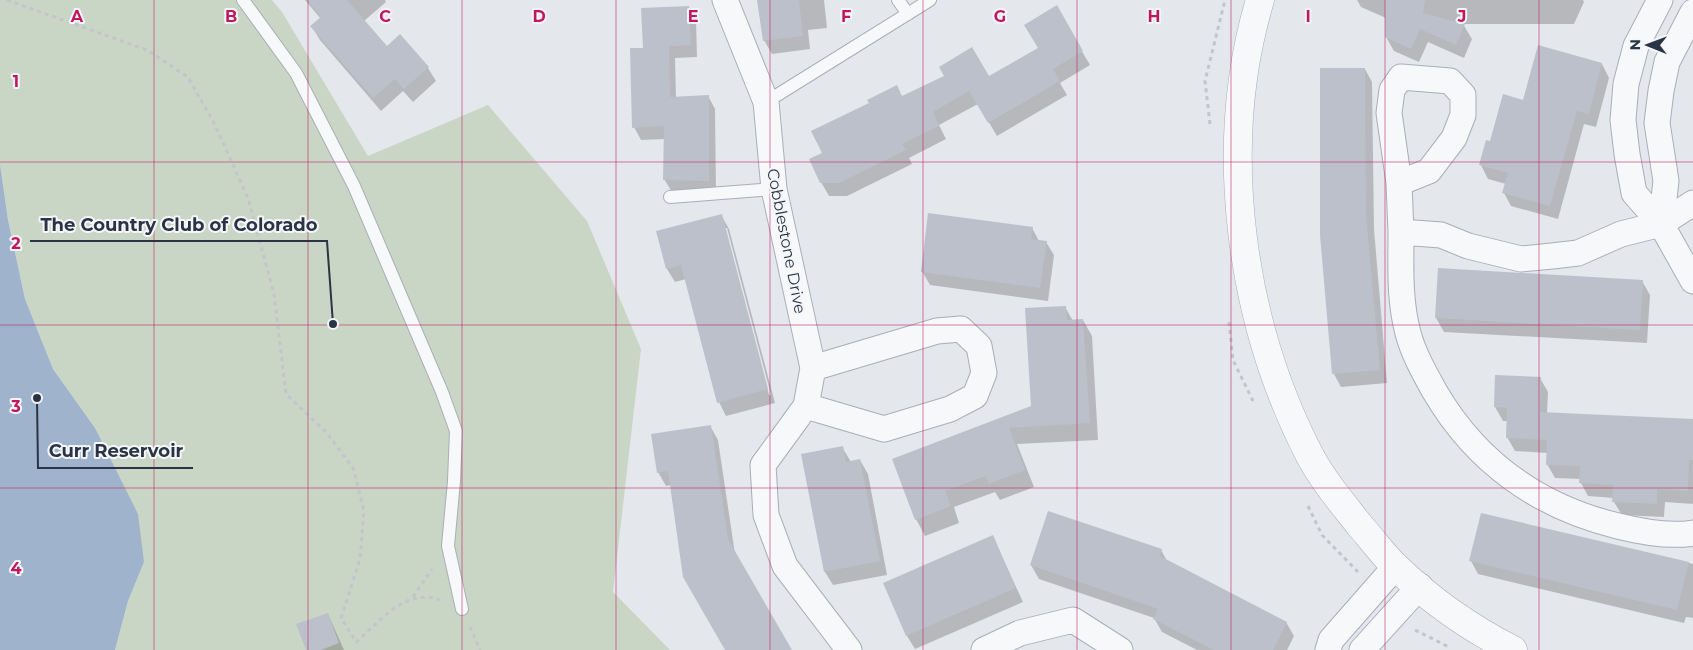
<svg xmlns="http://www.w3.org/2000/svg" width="1693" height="650" viewBox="0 0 1693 650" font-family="Montserrat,sans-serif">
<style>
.green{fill:#c9d6c5}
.water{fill:#9fb4cc}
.shadow{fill:#0003;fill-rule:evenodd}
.building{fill:#bbc0ca}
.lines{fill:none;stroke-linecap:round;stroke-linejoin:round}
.service-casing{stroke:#a9aeb7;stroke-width:14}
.minor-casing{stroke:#a9aeb7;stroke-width:27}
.tertiary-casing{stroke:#a9aeb7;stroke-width:29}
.path{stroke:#c2c5cb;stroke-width:3;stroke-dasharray:4 4;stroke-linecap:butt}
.service{stroke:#f7f8fa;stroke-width:12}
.minor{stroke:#f7f8fa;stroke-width:25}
.tertiary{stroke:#f7f8fa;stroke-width:28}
.grid{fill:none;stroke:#c2185b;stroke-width:1;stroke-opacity:0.55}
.labels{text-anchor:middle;stroke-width:4;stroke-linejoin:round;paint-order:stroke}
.street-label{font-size:16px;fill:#2b3445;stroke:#f4f6f9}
.grid-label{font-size:16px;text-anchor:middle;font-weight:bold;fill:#c2185b;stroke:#f4f6f9;stroke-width:4;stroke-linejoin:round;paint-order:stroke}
.leader{fill:none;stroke:#2b3445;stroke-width:2}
.callout-dot{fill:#2b3445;stroke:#f4f6f9;stroke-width:2}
.callout-label{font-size:18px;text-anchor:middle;font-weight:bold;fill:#2b3445;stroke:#f4f6f9;stroke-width:4;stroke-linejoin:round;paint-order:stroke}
</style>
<rect width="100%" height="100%" fill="#e4e7ec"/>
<path class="green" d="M0,0H272L282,12L368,156L488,105L587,221L641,349L613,592L670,650H115L128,601L144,562L95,428L53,369L25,299L8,220L0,164Z"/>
<path class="water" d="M0,164L8,220L25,299L53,369L95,428L138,514L144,562L128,601L115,650H0Z"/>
<path class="shadow" d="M305,0H385L386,2L364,21L387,47L400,36L428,68L436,81L413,102L403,91L381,111L320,40L312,27L321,19Z
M759,0H824L827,28L808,30L810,49L772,54L764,40Z
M1357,0H1583L1584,2L1574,24H1463L1472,39L1464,58L1428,42L1419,62L1394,51L1386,37V18L1361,7Z
M1056,7L1090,65L1060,83L1067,95L997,136L978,104L939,125L946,139L909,158L912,164L847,196H829L821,182L823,154L902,98L989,78L1040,48Z
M688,8L696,20L697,57L675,58L676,98L708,96L715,109L716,193L672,192L664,179L665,139L641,140L634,127L644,49Z
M1602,64L1609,78L1596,127L1584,124L1558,219L1511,206L1504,193L1506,184L1488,179L1481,165L1491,142L1524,101Z
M1365,69L1372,82L1374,229L1387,383L1341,387L1334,374L1323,235Z
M721,215L729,229L775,403L726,416L719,402L686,279L675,282L667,269L658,232ZM725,228H727L771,395H769Z
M1032,228L1039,241L1046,242L1054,255L1048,301L930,285L922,271Z
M1439,270L1642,281L1650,295L1647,343L1444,332L1436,318Z
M1065,307L1073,321L1083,320L1092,336L1098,440L1017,444L1034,487L1000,500L995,492L954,507L959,523L925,536L916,519L893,460L1032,407Z
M1497,376L1540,378L1548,392L1547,413L1693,420V504L1665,502L1664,517L1622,515L1614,502V498L1588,496L1581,483V479L1555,478L1547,464L1548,453L1515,451L1507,437L1508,421H1503L1495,407Z
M710,426L718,440L735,554L790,650H727L671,485L666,486L658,472Z
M842,447L851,462L860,460L868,474L887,575L833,585L825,572Z
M1482,514L1693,564V618L1686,617L1684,623L1478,574L1471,561Z
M993,537L1023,602L915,649L907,636Z
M1161,550L1167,561L1286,622L1294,636L1287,650H1197L1162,632L1154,618L1039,579L1031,565Z
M328,614L344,650H307Z"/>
<path class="building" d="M307,0H347L387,46L400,34L429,67L404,89L395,79L373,98L310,26L321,17Z
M757,0H799L803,36L763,41Z
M1385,0H1425L1423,13L1465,24L1456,45L1420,29L1411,49L1385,37Z
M1057,5L1083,51L1053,69L1060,81L988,123L969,91L933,112L939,126L902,144L906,150L839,183H820L809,159L822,153L811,131L869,103L867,100L897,85L902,96L944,76L939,67L972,47L989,76L1038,48L1024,25Z
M689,6L691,45L669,46L670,97L709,95V181L663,180L664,126L632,128L630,48H643L641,8Z
M1538,45L1602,63L1589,114L1577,111L1550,206L1502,193L1508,173L1479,165L1486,140L1490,141L1503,94L1523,100Z
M1320,68H1365L1366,215L1380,370L1332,374L1320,235Z
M928,213L1033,227L1031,239L1047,241L1040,288L921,272Z
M722,214L768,389L717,403L681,265L666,269L656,231Z
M1438,268L1643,280L1640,330L1435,318Z
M1066,306L1067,320L1083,319L1090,423L1009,428L1025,470L989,484L986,476L945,491L951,506L915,520L892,459L1031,406L1025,308Z
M1495,375L1541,377L1540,412L1693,419V460H1689L1688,491L1657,489V504L1612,502L1613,485L1579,483L1580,466L1546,465L1547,440L1506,438L1507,408L1494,407Z
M711,425L728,539L792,650H725L683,577L668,471L657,473L651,434Z
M843,446L846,462L860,459L880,561L824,572L801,454Z
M1048,511L1162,549L1160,556L1287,622L1273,650H1214L1153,619L1158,609L1030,565Z
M1481,513L1689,562L1677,610L1469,561Z
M993,535L1016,588L906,636L883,583Z
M328,613L339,643L321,650H306L296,624Z"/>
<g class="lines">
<defs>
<path id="service" d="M243,0L296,73L354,186L442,392L456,431L454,481L448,546L462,609
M898,0L908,14
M766,102L930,0
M670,197L774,189"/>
<path id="minor" d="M725,0L766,102L774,189L813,368L806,406L763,465L766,515L785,566L849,650
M1660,0L1636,46L1626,84L1623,120L1627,154L1634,193L1661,224L1693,281
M1399,183L1429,171L1454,138L1463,115V95L1450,81L1401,77L1392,90L1389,113L1399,183L1401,232
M1693,203L1661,224L1621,234L1578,253L1552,256L1521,259L1468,246L1441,235L1401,232C1401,267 1399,299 1408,333C1413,353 1425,374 1435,392C1476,462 1539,507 1618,526C1642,532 1669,537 1693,533
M1661,224L1666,181L1657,123L1661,91L1667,62L1693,12
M806,406L884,429L950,409L975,396L984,373L979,346L961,329L937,331L813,368
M984,650L1020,633L1073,620L1120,650
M1328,650L1331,640L1395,567
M1362,650L1420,586"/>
<path id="tertiary" d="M1260,0C1216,147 1240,321 1310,456C1324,482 1343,504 1361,527C1373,540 1383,555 1396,567C1430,600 1470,628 1513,650"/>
</defs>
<use href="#service" class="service-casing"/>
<use href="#minor" class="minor-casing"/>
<use href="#tertiary" class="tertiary-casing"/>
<path class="path" d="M7,0L147,50L188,77L215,125L248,198L274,294L286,394L327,433L353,468L364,511L360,559L341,618L356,642C380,622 405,587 440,600
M1210,124L1205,81L1225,0
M1229,322L1233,360L1253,401
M1308,506L1322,535L1358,572
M413,597L432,569
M470,627L480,650
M1415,630L1449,647"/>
<use href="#service" class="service"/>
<use href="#minor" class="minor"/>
<use href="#tertiary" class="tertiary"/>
</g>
<path class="grid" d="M154,0V650M308,0V650M462,0V650M616,0V650M770,0V650M923,0V650M1077,0V650M1231,0V650M1385,0V650M1539,0V650M0,162H1693M0,325H1693M0,488H1693"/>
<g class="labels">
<g class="street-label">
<text transform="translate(787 241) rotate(79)" y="6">Cobblestone Drive</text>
</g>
</g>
<g class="grid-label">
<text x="77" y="22">A</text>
<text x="231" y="22">B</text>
<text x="385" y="22">C</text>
<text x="539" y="22">D</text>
<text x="693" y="22">E</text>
<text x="846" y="22">F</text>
<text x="1000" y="22">G</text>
<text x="1154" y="22">H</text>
<text x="1308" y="22">I</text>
<text x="1462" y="22">J</text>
<text x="16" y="87">1</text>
<text x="16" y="249">2</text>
<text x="16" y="412">3</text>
<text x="16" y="574">4</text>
</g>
<path class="leader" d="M333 324L327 241H30M37 398L38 468H193"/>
<g class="callout-dot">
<circle cx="333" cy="324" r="5"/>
<circle cx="37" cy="398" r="5"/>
</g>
<g class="callout-label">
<text x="179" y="231">The Country Club of Colorado</text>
<text x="116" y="457">Curr Reservoir</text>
</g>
<g transform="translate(1648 45) rotate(271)" stroke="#f4f6f9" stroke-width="4" paint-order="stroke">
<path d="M0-4L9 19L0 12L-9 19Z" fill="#2b3445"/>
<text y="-8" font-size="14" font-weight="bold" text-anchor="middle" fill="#2b3445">N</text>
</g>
</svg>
